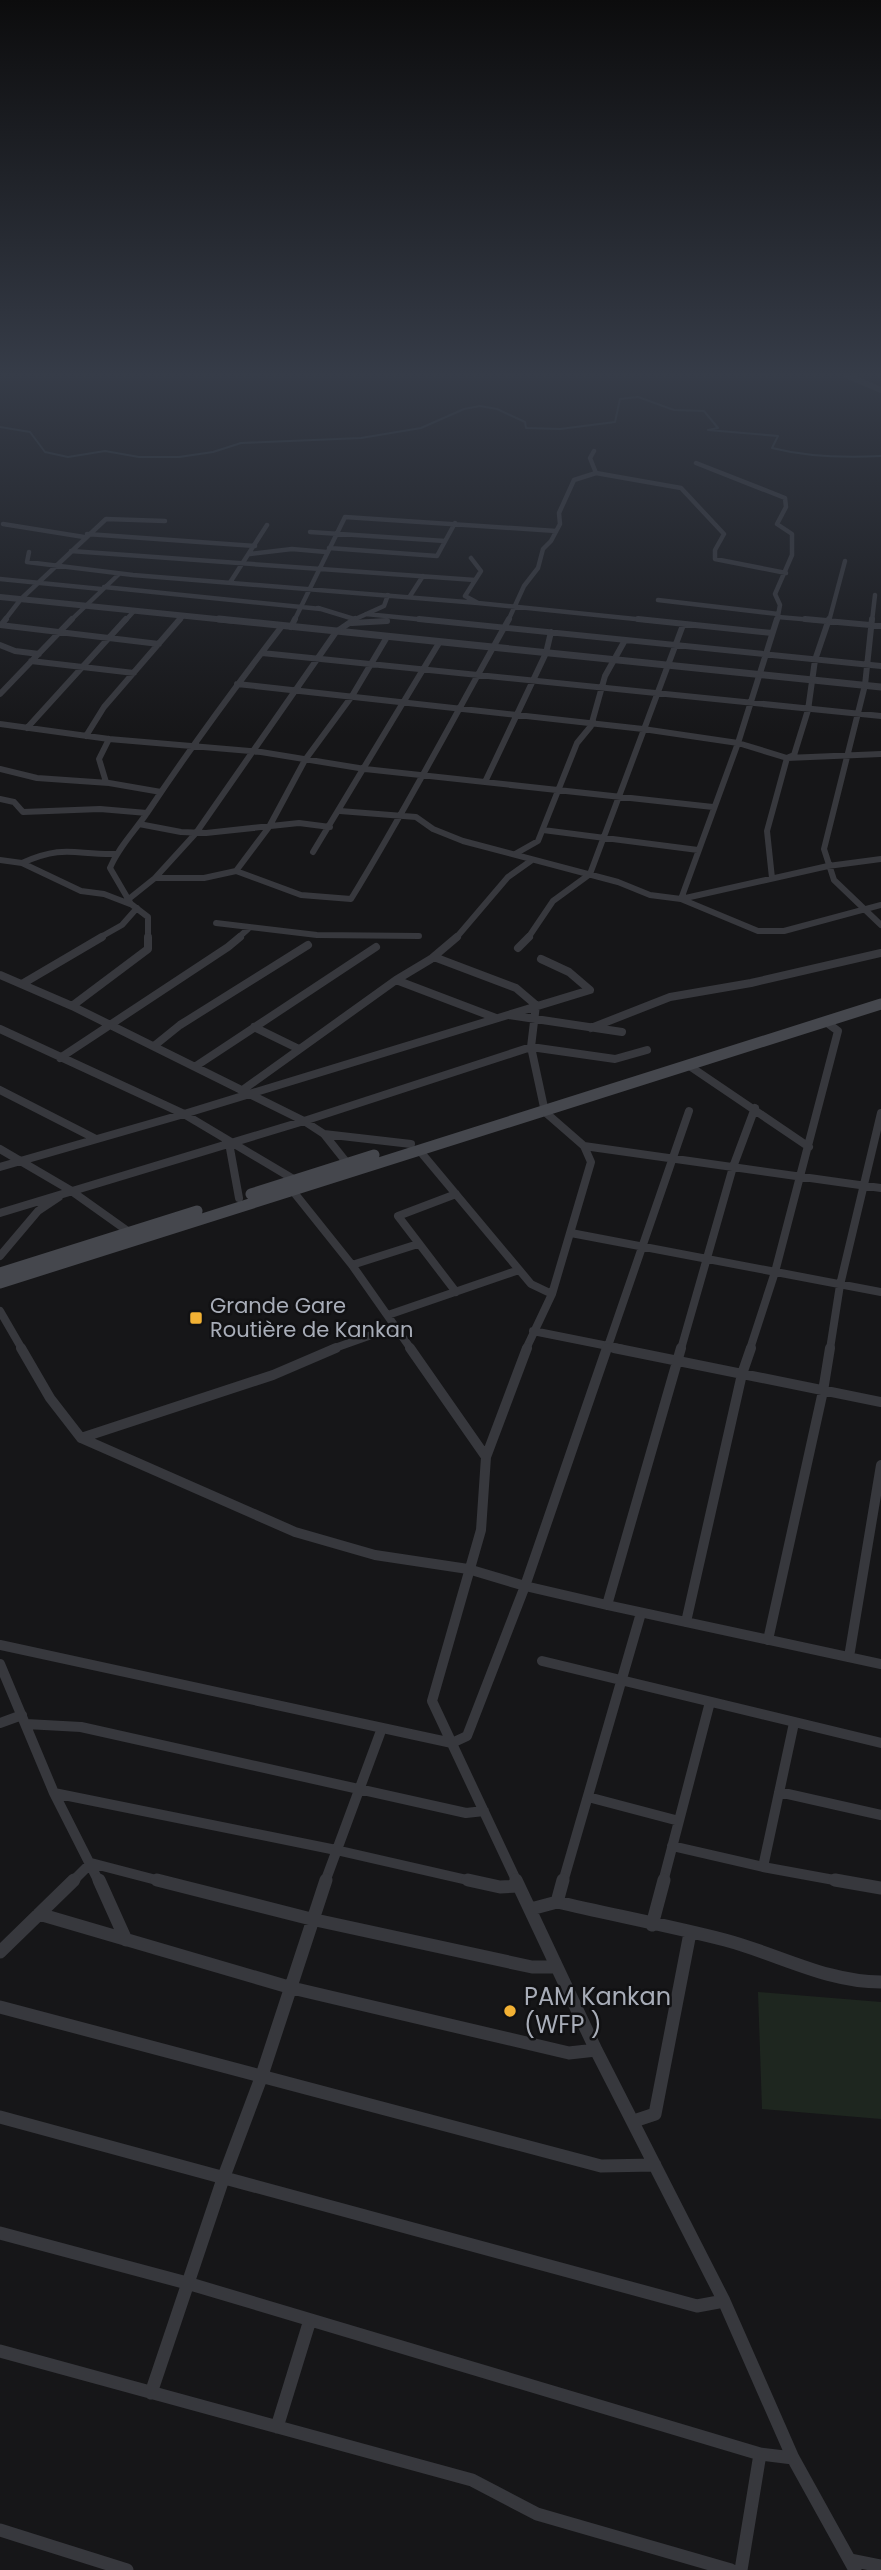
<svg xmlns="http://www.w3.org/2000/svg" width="881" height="2570" viewBox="0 0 881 2570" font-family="Poppins,sans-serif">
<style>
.green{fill:#1e261f}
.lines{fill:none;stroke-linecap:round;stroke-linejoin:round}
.stream{stroke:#2c353c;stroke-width:2}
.minor-far4{stroke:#37383d;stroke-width:4.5}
.minor-far3{stroke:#37383d;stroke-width:6}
.minor-far2{stroke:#37383d;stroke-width:8}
.minor-far1{stroke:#37383d;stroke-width:10}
.minor{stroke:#37383d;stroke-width:13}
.tertiary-far1{stroke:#37383d;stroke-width:6}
.tertiary{stroke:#37383d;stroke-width:7}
.secondary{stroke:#45474d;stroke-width:11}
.poi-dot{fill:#f2b134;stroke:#111113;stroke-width:2.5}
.labels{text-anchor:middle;stroke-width:5;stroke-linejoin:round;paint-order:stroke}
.poi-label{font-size:21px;fill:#a8adb8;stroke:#111113;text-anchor:start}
.near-poi-label{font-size:24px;fill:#a8adb8;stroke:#111113;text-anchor:start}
</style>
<rect width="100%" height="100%" fill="#161618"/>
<path class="green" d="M758,1992L881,2002V2119L762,2109Z"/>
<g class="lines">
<path class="stream" d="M0,427L30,432L45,452L68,457L105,451L139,457H179L213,452L241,443L361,438L421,428L464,409L480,406L497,409L525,422L526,428L560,429L615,422L620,399L638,397L674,410L704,411L718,428L708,430L778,436L772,448C808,457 844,458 881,456"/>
<path class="minor-far4" d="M594,451L590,458L596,473L681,488L724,534L715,550V559L786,573
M696,463L785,498L786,507L777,524L792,534V555L775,594L780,605L777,621
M3,524L84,537
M310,532L445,541
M87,534L255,546
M329,548L437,556L455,523
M71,551L475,580
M29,552L27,562L133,575L478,603
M250,554L292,549L326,552
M471,558L481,571L465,596L478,603L655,621
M0,579L101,589
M231,581L267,525
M104,587L321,609
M410,596L423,576
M658,600L778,614
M318,608L354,619
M366,614L436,621
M778,617L825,621
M4,621L21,599L106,519L165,521
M70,621L119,574
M125,621L134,611
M179,621L183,616
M294,621L345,517L556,531
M351,621L384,606L388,595
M508,621L524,586L538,568L543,549L551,541L560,524L559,513L574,480L596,473
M829,621L845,561
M872,621L875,595"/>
<path class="minor-far3" d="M419,619L881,666
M638,619L772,633
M777,619L738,743L681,899L828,866L881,859
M805,619L881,626
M872,619L865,685L824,849L834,880L881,925
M352,623L387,621
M2,624L6,619
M0,625L159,644
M291,627L295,619
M0,645L15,651L39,654
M262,653L881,716
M31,661L134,673
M237,684L643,729L738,743L787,758L881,754
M0,694L72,619
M0,724L109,739L261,752L365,769L713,807
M27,728L126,619
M86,736L104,707L180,619
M0,769L37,778L109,783L161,792
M106,782L99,759L109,739
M485,782L546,653L551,632
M0,799L14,802L23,812L100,809L147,813
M340,811L416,817L433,829L463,841L618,882L650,895L681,899L758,931H784L881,905
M139,824L181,832L206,833L299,823L330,827
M543,830L698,850
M313,852L439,643
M515,854L538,841L577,743L591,726L605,676L624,642
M0,860L22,863L81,891L104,894L130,904
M22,863C65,844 74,855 116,854
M236,871L269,827L305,760L352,696L387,637
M155,878H204L236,871L301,895L351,899C407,808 456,713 509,619
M772,878L767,831L787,758L794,755L808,710L815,660L829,619
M125,902L155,878L196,833L336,632L355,619
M216,923L317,935L419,936
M99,938L122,925L137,908
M148,938V917L131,904L110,868C119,846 136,830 149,810C191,747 236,686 282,626
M238,938L248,929
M456,938L508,877L532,860
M528,938L553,901L590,874L683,625"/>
<path class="minor-far2" d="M148,937V949L72,1006L304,1121L324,1134L347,1163
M518,948L529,937
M434,957L516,988L536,1005L531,1047L545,1112L584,1146L591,1162L552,1294L526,1349
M0,975L72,1006
M396,980L431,959L457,937
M22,984L102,937
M509,1015L622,1032
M254,1027L299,1049
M591,1028L670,997L751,983L881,953
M0,1029L184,1114L295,1180
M154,1046L180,1025L308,945
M60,1058L228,947L240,937
M688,1065L809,1147
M196,1066L376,947
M244,1089L396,980L496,1018
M0,1090L96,1139
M324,1134L411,1144
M229,1143L239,1198
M584,1146L881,1188
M0,1149L70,1190L129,1232
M419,1150L531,1284L552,1294
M0,1167L184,1114L590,990L569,972L541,959
M292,1190L352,1265L411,1349
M456,1194L398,1216L456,1292
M0,1213L304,1121L531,1047L615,1059L647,1050
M571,1233L881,1292
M0,1256L38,1211L59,1197
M352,1265L418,1244
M0,1311L22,1349
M388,1315L519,1270
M533,1331L623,1349
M332,1349L394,1327
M607,1349L689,1111
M681,1349L733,1167L755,1108
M750,1349L775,1272L838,1031L826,1022
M830,1349L840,1285L881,1113"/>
<path class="minor-far1" d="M21,1348L50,1398L81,1438L295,1532L375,1555L468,1569L525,1586L607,1605L881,1664
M410,1348L486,1457
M614,1348L881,1402
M81,1438L273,1375L336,1348
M607,1605L681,1348
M686,1622L742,1374L751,1348
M768,1640L823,1391L830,1348
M0,1645L452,1743L467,1736L525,1586L607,1348
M849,1657L881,1465
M542,1661L881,1743
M0,1664L54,1793L99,1882
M0,1723L22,1715
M26,1724L81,1727L466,1813L484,1811
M779,1792L881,1815
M54,1793L336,1850L476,1882
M588,1797L679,1821
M672,1846L763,1867L845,1882
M763,1867L794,1723
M72,1882L91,1863L164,1882
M325,1882L382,1728
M517,1882L432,1701L481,1530L486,1457L527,1348
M563,1882L641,1613
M663,1882L710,1702"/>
<path class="minor" d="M99,1880L126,1940
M157,1880L311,1919L532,1967H556
M468,1880L500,1887L519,1886
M516,1880L596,2050L724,2301L793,2458L855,2570
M835,1880L881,1888
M557,1902L563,1880
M531,1909L557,1902C613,1915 670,1926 725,1940C778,1954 826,1982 881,1982
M39,1914L292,1988L569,2053L596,2050
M652,1925L664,1880
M0,1952L74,1880
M0,2007L601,2166L655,2165
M0,2117L697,2306L724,2301
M634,2121L655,2114L690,1933
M0,2233L187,2283L760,2454L793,2458
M0,2351L472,2480L537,2514L731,2570
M151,2393L223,2179L261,2078L326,1880
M277,2427L310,2320
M0,2530L127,2570
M850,2560L881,2566
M741,2570L760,2454"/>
<path class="tertiary-far1" d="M846,375L881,390
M0,597L236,621"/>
<path class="tertiary" d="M219,619L881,687"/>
<path class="secondary" d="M251,1194L374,1155
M0,1273L197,1211
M0,1283L881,1004"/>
</g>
<linearGradient id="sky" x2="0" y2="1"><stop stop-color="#0c0c0d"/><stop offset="0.51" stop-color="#363c48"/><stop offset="1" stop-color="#363c48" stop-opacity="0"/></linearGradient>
<rect width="881" height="735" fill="url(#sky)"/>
<g class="poi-dot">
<rect x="189" y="1311" width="14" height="14" rx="3.5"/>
<circle cx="510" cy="2011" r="7"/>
</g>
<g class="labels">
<g class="poi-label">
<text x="210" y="1313">Grande Gare<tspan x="210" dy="24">Routière de Kankan</tspan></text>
</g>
<g class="near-poi-label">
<text x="524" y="2005">PAM Kankan<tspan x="524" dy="28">(WFP )</tspan></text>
</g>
</g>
</svg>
